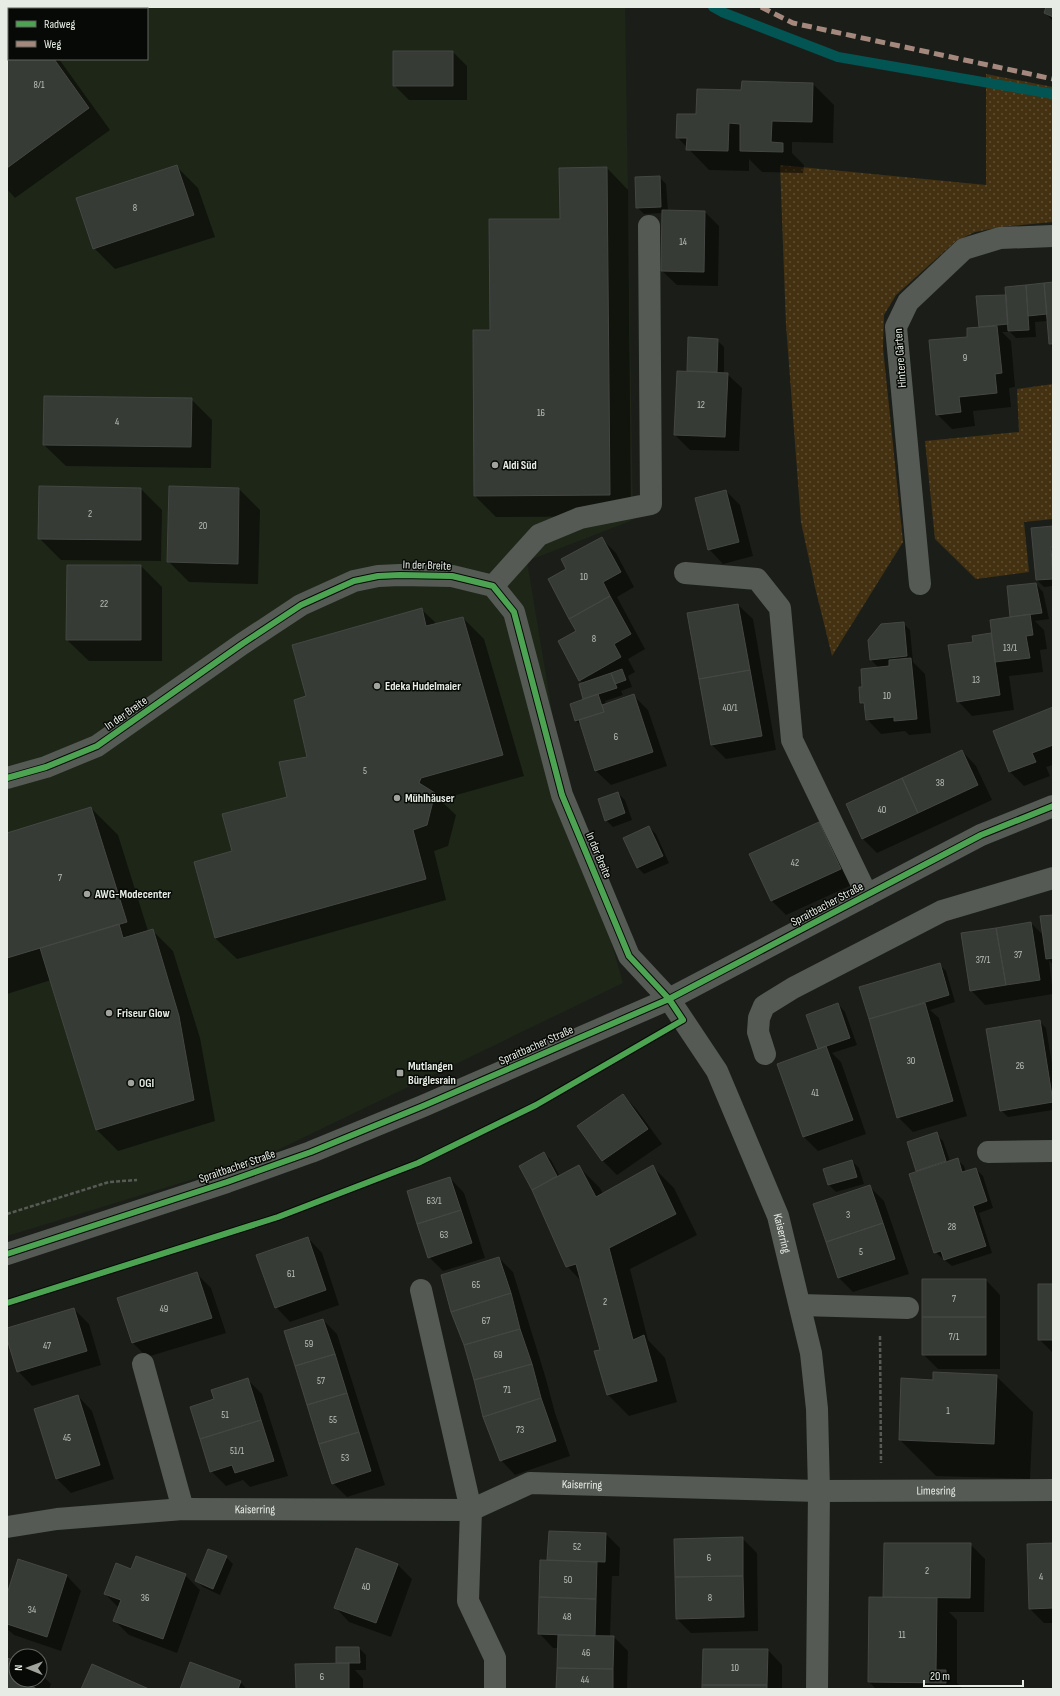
<svg xmlns="http://www.w3.org/2000/svg" width="1060" height="1696" viewBox="0 0 1060 1696" font-family="'Sofia Sans Condensed',sans-serif">
<style>
.built{fill:#1e2618;fill-rule:evenodd}
.grass{fill:url(#grass-dots)}
.shadow{fill:#0007}
.lines{fill:none;stroke-linecap:round;stroke-linejoin:round}
.stream{stroke:#035554;stroke-width:10}
.building{fill:#373b36;stroke:#444743}
.path{stroke:#575a55;stroke-width:2.5;stroke-dasharray:4 2;stroke-linecap:butt}
.minor{stroke:#565a55;stroke-width:22}
.quiet{stroke:#a5887d;stroke-width:5;stroke-dasharray:10 5;stroke-linecap:butt}
.cycleway-casing{stroke:#060905;stroke-width:8}
.cycleway{stroke:#4ca352;stroke-width:6}
.poi-dot{fill:#a0a49d;stroke:#060905;stroke-width:1.5}
.labels{text-anchor:middle;stroke-width:3;stroke-linejoin:round;paint-order:stroke}
.number-label{font-size:10px;fill:#bbc0b9}
.street-label{font-size:12px;fill:#e7ece5;stroke:#060905}
.poi-label{font-size:12px;font-weight:bold;fill:#e7ece5;stroke:#060905;text-anchor:start}
</style>
<defs>
<pattern id="grass-dots" width="8" height="8" patternUnits="userSpaceOnUse"><rect width="8" height="8" fill="#433112"/><path d="M2 2h.1M6 6h.1" fill="none" stroke="#5e4f34" stroke-width="1.8" stroke-linecap="round"/></pattern>
</defs>
<rect width="100%" height="100%" fill="#1b1e18"/>
<path class="built" d="M7,7H625L633,520L527,561L561,766L623,983L259,1159L7,1236ZM9,9H147V59H9Z"/>
<path class="grass" d="M986,74L1053,87V222L1001,227L975,232L956,241L896,295L884,315L883,348L903,542L832,656L815,587L801,522L786,325L780,165L986,185Z
M1053,384V519L1024,522L1029,572L976,579L935,539L925,441L1019,432L1017,389Z"/>
<path class="shadow" d="M1047,7H1053V21L1045,13Z
M9,15V59H59L110,130L15,198L7,189V17Z
M453,52L467,66V100H409L394,85Z
M813,84L834,105L833,143L792,142V153L804,165L803,173L762,172L749,159V171L709,170L677,137L697,115L742,91Z
M177,167L198,188L215,237L115,269L94,248Z
M607,168L628,190L631,516L496,517L475,496L491,331Z
M659,177L666,184L668,211L705,212L719,226L718,286L677,285L662,271L663,213L644,214L637,207Z
M1053,283V347L1050,344L1048,321L1035,322L1036,337L1016,338L1010,332H1002L1011,341L1015,387L1009,388L1011,407L973,411L975,426L952,429L937,414L968,338L981,328L980,327L1007,296Z
M717,340L724,347V374H727L742,388L739,451L690,450L675,435L678,372H690L688,371Z
M191,399L212,420L211,468L66,466L44,445Z
M170,487L239,489L260,510L258,584L189,582L168,561Z
M141,489L162,510L161,561L61,560L39,538Z
M726,491L740,505L753,556L723,564L709,549Z
M1053,527V586L1044,587L1037,580L1032,529Z
M601,538L616,553L634,587L617,597L645,649L628,659L635,672L628,676L632,687L621,691L623,695L605,701L606,705L634,696L648,710L667,766L611,785L596,771L582,726L576,721L571,704L585,700L580,684L583,683L580,680L577,632L567,569Z
M141,566L162,587V661H89L67,640Z
M1036,584L1043,592L1049,619L1035,621L1044,630L1047,649L1040,650L1043,672L1009,676L1014,710L972,716L958,701L974,643L973,637L992,634L1013,618Z
M738,605L753,619L776,750L726,759L712,745Z
M421,609L437,624L463,618L484,639L524,776L442,799L441,801L456,815L448,846L434,851L446,900L237,959L215,938L233,852L289,798L309,757L307,697Z
M903,623L910,630L913,662L925,674L931,733L909,735L905,731L881,734L867,719L866,707L861,703L863,688L879,668L871,660Z
M1053,708V765L1046,767L1050,776L1024,786L1010,772Z
M962,751L976,766L992,800L877,853L863,839L847,804Z
M618,793L625,800L632,820L613,827L606,820Z
M91,808L118,835L148,931L152,930L173,951L200,1038L215,1121L118,1151L97,1130L51,980L7,994V834Z
M819,823L834,838L854,884L786,915L772,901L751,854Z
M649,827L656,834L669,863L644,874L637,867Z
M1053,916V965L1049,960L1053,994L985,1005L971,990L1031,923L1044,936Z
M939,964L946,971L955,1002L930,1010L939,1018L967,1116L913,1132L898,1117L870,1019Z
M838,1004L845,1012L857,1045L832,1053L841,1062L866,1134L818,1151L804,1137L778,1064L820,1049Z
M1039,1021L1046,1028L1053,1070V1110L1008,1117L1001,1110Z
M623,1095L637,1110L662,1144L617,1175L602,1160Z
M936,1134L943,1141L950,1161L957,1159L964,1166L966,1172L976,1169L983,1176L993,1208L979,1213L992,1253L952,1266L935,1252L917,1172L908,1143Z
M544,1153L551,1160L560,1177L579,1167L600,1188L603,1194L653,1167L674,1188L697,1235L630,1269L648,1340L665,1358L677,1402L629,1416L608,1395L595,1352L601,1350L582,1282L567,1266L533,1189L520,1166Z
M852,1161L859,1168L864,1184L836,1192L829,1185L824,1169Z
M450,1178L464,1193L485,1258L443,1271L429,1257Z
M870,1187L884,1201L909,1274L853,1292L839,1278Z
M308,1238L322,1253L339,1305L290,1322L276,1307Z
M499,1258L513,1272L546,1379L555,1413L570,1456L515,1475L501,1460Z
M197,1274L211,1288L226,1333L147,1357L133,1343Z
M986,1280L1000,1295V1369H938L923,1354Z
M1053,1285V1353L1039,1339Z
M74,1309L89,1324L101,1365L32,1386L18,1371L7,1335V1330Z
M323,1320L337,1334L385,1485L347,1497L333,1483Z
M996,1376L1033,1412L1030,1479L936,1476L900,1440L934,1381Z
M247,1379L262,1394L288,1476L250,1487L243,1480L226,1486L211,1471L216,1400Z
M78,1396L92,1411L114,1479L71,1493L56,1478Z
M549,1532L606,1534L620,1548L619,1576H612L610,1637H614L628,1651L627,1689H557L558,1648H553L539,1633L548,1561Z
M742,1538L757,1553L758,1631L691,1633L677,1619Z
M970,1544L985,1559L984,1612H949L957,1620V1683L963,1689H876L869,1682L885,1599L884,1597Z
M1053,1544V1623H1044L1030,1609Z
M356,1549L398,1565L412,1579L391,1637L349,1622L335,1607Z
M226,1557L233,1564L220,1595L203,1587L196,1580Z
M132,1570L185,1575L200,1590L177,1653L129,1635L114,1620L119,1608L105,1594Z
M67,1576L81,1591L61,1651L14,1635L7,1629V1597Z
M337,1648H359L366,1655V1670H355L363,1679V1689H297L337,1664Z
M768,1650L782,1665V1689H703Z
M7,1659L16,1662V1680H40V1673L51,1684L49,1689H7Z
M240,1682L247,1689H181Z"/>
<g class="lines">
<path class="stream" d="M713,7L722,12L838,57L1053,94"/>
</g>
<path class="building" d="M1046,7H1053V17L1044,13Z
M9,14V59H54L89,108L7,168V15Z
M393,51H453V86H393Z
M742,81L813,83L812,122L772,121L771,142L783,143V152L740,151V124L729,123L728,151L686,150L687,138H676L677,114H696L697,89L741,90Z
M177,165L194,215L93,249L76,198Z
M607,167L610,495L474,496L473,330H490L489,219H560L559,168Z
M660,176L661,207L636,208L635,177Z
M662,210L705,211L704,272L661,271Z
M1053,282V344H1049L1044,283Z
M1044,283L1047,314L1028,316L1026,285Z
M1026,285L1029,330L1008,331L1005,287Z
M1006,295L1008,324L979,327L976,296Z
M997,326L1002,373L995,374L997,393L959,397L961,412L936,415L929,340L967,337V328Z
M688,337L718,339L717,372L687,371Z
M677,371L728,373L725,437L674,435Z
M44,396L192,398L191,447L43,445Z
M39,486L141,488V540L38,539Z
M169,486L239,488L238,564L167,562Z
M726,490L739,542L708,550L695,498Z
M1053,526V547H1051L1053,579L1036,580L1031,528Z
M602,537L621,572L603,582L610,596L569,619L548,579L566,569L561,559Z
M67,565H141V640H66Z
M1036,583L1042,613L1010,617L1007,586Z
M610,596L631,634L614,644L621,657L579,681L558,641L576,631L569,619Z
M738,604L750,670L699,679L687,613Z
M422,608L426,626L463,617L503,755L421,778L419,783L435,793L427,825L413,830L426,879L215,938L194,862L232,851L222,814L287,797L279,762L307,757L294,700L306,696L292,645Z
M1030,614L1033,635L1026,636L1030,658L995,662L990,620Z
M904,622L907,656L870,660L868,640L881,624Z
M991,633L1000,695L957,702L948,645L973,642L972,636Z
M911,658L917,719L894,721V717L866,720L864,703H860L859,687H862L861,669L889,666V660Z
M622,669L626,680L615,684L611,673Z
M750,670L762,736L711,745L699,679Z
M611,673L617,688L583,699L579,684Z
M598,694L604,712L575,721L570,704Z
M634,694L653,752L595,771L579,720L604,712L602,705Z
M1053,707V745L1032,753L1036,762L1009,772L993,731Z
M962,750L978,785L918,813L902,778Z
M902,778L918,813L862,839L846,804Z
M618,792L625,813L605,821L598,799Z
M91,807L127,922L7,958V833Z
M819,822L841,869L771,901L749,854Z
M649,826L663,856L637,868L623,838Z
M1053,915V958L1046,959L1040,916Z
M1031,922L1040,980L1006,985L996,928Z
M119,924L123,938L153,929L179,1016L194,1100L96,1130L40,948Z
M996,928L1006,985L970,991L961,933Z
M940,963L949,995L869,1019L859,987Z
M838,1003L850,1038L818,1049L806,1015Z
M925,1003L953,1101L897,1118L869,1019Z
M1040,1020L1053,1102L1000,1111L986,1029Z
M826,1046L853,1120L803,1137L777,1064Z
M623,1094L648,1129L602,1161L577,1126Z
M937,1132L946,1161L916,1171L907,1142Z
M544,1152L557,1176L532,1190L519,1166Z
M958,1158L962,1172L976,1168L987,1201L973,1206L986,1246L944,1260L941,1251L934,1253L909,1174Z
M852,1160L857,1177L828,1185L823,1169Z
M579,1165L596,1197L653,1165L676,1214L609,1248L633,1340L644,1335L657,1381L607,1395L594,1351L600,1350L576,1264L566,1267L532,1190Z
M450,1177L461,1210L417,1224L407,1191Z
M870,1185L883,1223L826,1242L813,1204Z
M461,1210L472,1243L428,1258L417,1224Z
M883,1223L895,1259L838,1278L826,1242Z
M308,1237L326,1290L275,1308L256,1255Z
M499,1257L511,1293L451,1312L441,1275Z
M197,1272L212,1318L132,1343L117,1298Z
M922,1279H986V1317H922Z
M1038,1284H1053V1340H1038Z
M511,1293L520,1329L464,1345L451,1312Z
M74,1308L87,1351L17,1372L7,1339V1328Z
M922,1317H986V1355H922Z
M323,1319L335,1354L295,1366L284,1331Z
M520,1329L532,1364L474,1380L464,1345Z
M335,1354L347,1393L307,1405L295,1366Z
M532,1364L541,1398L483,1417L474,1380Z
M933,1372L997,1375L994,1444L899,1440L901,1378L933,1380Z
M248,1378L261,1420L200,1439L190,1407L214,1399L211,1390Z
M347,1393L359,1432L319,1444L307,1405Z
M78,1395L100,1465L56,1479L34,1409Z
M541,1398L556,1441L500,1461L483,1417Z
M261,1420L274,1461L235,1473L232,1465L210,1472L200,1439Z
M359,1432L371,1471L332,1484L319,1444Z
M549,1531L606,1533L605,1562L547,1560Z
M743,1537V1576L675,1577L674,1539Z
M884,1543H971L970,1598L883,1597Z
M1053,1543V1608L1029,1609L1027,1544Z
M356,1548L398,1564L376,1623L334,1608Z
M208,1549L227,1556L213,1589L195,1581Z
M136,1556L186,1574L163,1639L113,1621L121,1600L104,1594L116,1563L131,1569Z
M18,1559L67,1575L47,1637L7,1624V1594Z
M540,1560L597,1562L596,1599L539,1597Z
M743,1576L744,1617L676,1619L675,1577Z
M539,1597L596,1599L595,1636L538,1634Z
M869,1597L937,1598L936,1670H946V1683L868,1682Z
M558,1635L614,1636L613,1669L557,1668Z
M336,1647H359L360,1663H336Z
M703,1649H768L767,1685H702Z
M7,1658L16,1661V1680H33L31,1686L37,1689H7Z
M190,1662L241,1681L238,1689H180Z
M349,1663V1689H296L295,1664Z
M92,1664L149,1689H81Z
M557,1668L613,1669V1689H556Z
M702,1685H767V1689H702Z"/>
<g class="lines">
<path class="path" d="M7,1214L109,1182L137,1180
M880,1336L881,1463"/>
<g class="minor">
<path d="M685,573L757,579L780,608L792,740L867,895"/>
<path d="M920,584L896,327L908,302L964,249L1000,238L1053,236"/>
<path d="M493,586L539,535L580,518L651,504L649,226"/>
<path id="s1" d="M7,778L46,767L97,746L242,644L301,605L354,581L378,576L400,575L452,576L493,586L514,612L562,795L629,956L669,999L717,1071L778,1216L811,1353L817,1409L819,1491L817,1689"/>
<path d="M765,1054L758,1032L759,1018L764,1006L793,988L942,911L1053,878"/>
<path d="M988,1152L1053,1151"/>
<path d="M7,1254L227,1182L311,1152L423,1106L669,999L981,835L1053,806"/>
<path d="M421,1290L471,1510L468,1601L495,1658V1689"/>
<path d="M800,1305L908,1308"/>
<path d="M143,1364L183,1509"/>
<path id="s2" d="M7,1527L57,1519L183,1509L471,1510L530,1483L819,1491L1053,1490"/>
</g>
<path class="quiet" d="M761,7L793,23L1053,79"/>
<defs>
<path id="cycleway" d="M7,778L46,767L97,746L242,644L301,605L354,581L378,576L400,575L452,576L493,586L514,612L562,795L629,956L669,999L683,1020L536,1105L418,1163L278,1217L7,1303
M7,1254L227,1182L311,1152L423,1106L669,999L981,835L1053,806"/>
</defs>
<use href="#cycleway" class="cycleway-casing"/>
<use href="#cycleway" class="cycleway"/>
</g>
<g class="poi-dot">
<circle cx="495" cy="465" r="4"/>
<circle cx="377" cy="686" r="4"/>
<circle cx="397" cy="798" r="4"/>
<circle cx="87" cy="894" r="4"/>
<circle cx="109" cy="1013" r="4"/>
<rect x="396" y="1069" width="8" height="8" rx="2"/>
<circle cx="131" cy="1083" r="4"/>
</g>
<g class="labels">
<g class="number-label">
<text x="39" y="88">8/1</text>
<text x="135" y="211">8</text>
<text x="683" y="245">14</text>
<text x="965" y="361">9</text>
<text x="701" y="408">12</text>
<text x="541" y="416">16</text>
<text x="117" y="425">4</text>
<text x="90" y="517">2</text>
<text x="203" y="529">20</text>
<text x="584" y="580">10</text>
<text x="104" y="607">22</text>
<text x="594" y="642">8</text>
<text x="1010" y="651">13/1</text>
<text x="976" y="683">13</text>
<text x="887" y="699">10</text>
<text x="730" y="711">40/1</text>
<text x="616" y="740">6</text>
<text x="365" y="774">5</text>
<text x="940" y="786">38</text>
<text x="882" y="813">40</text>
<text x="795" y="866">42</text>
<text x="60" y="881">7</text>
<text x="1018" y="958">37</text>
<text x="983" y="963">37/1</text>
<text x="911" y="1064">30</text>
<text x="1020" y="1069">26</text>
<text x="815" y="1096">41</text>
<text x="434" y="1204">63/1</text>
<text x="848" y="1218">3</text>
<text x="952" y="1230">28</text>
<text x="444" y="1238">63</text>
<text x="861" y="1255">5</text>
<text x="291" y="1277">61</text>
<text x="476" y="1288">65</text>
<text x="954" y="1302">7</text>
<text x="605" y="1305">2</text>
<text x="164" y="1312">49</text>
<text x="486" y="1324">67</text>
<text x="954" y="1340">7/1</text>
<text x="309" y="1347">59</text>
<text x="47" y="1349">47</text>
<text x="498" y="1358">69</text>
<text x="321" y="1384">57</text>
<text x="507" y="1393">71</text>
<text x="948" y="1414">1</text>
<text x="225" y="1418">51</text>
<text x="333" y="1423">55</text>
<text x="520" y="1433">73</text>
<text x="67" y="1441">45</text>
<text x="237" y="1454">51/1</text>
<text x="345" y="1461">53</text>
<text x="577" y="1550">52</text>
<text x="709" y="1561">6</text>
<text x="927" y="1574">2</text>
<text x="1041" y="1580">4</text>
<text x="568" y="1583">50</text>
<text x="366" y="1590">40</text>
<text x="145" y="1601">36</text>
<text x="710" y="1601">8</text>
<text x="32" y="1613">34</text>
<text x="567" y="1620">48</text>
<text x="902" y="1638">11</text>
<text x="586" y="1656">46</text>
<text x="735" y="1671">10</text>
<text x="322" y="1680">6</text>
<text x="585" y="1683">44</text>
</g>
<g class="street-label">
<text transform="translate(900 358) rotate(-94)" y="4">Hintere Gärten</text>
<text transform="translate(427 565) rotate(2)" y="4">In der Breite</text>
<text transform="translate(126 713) rotate(-35)" y="4">In der Breite</text>
<text transform="translate(599 855) rotate(67)" y="4">In der Breite</text>
<text transform="translate(827 904) rotate(-28)" y="4">Spraitbacher Straße</text>
<text transform="translate(536 1045) rotate(-24)" y="4">Spraitbacher Straße</text>
<text transform="translate(237 1166) rotate(-19)" y="4">Spraitbacher Straße</text>
<text dy="4" stroke="none"><textPath href="#s1" startOffset="1260">Kaiserring</textPath></text>
<text dy="4" stroke="none"><textPath href="#s2" startOffset="582">Kaiserring</textPath></text>
<text dy="4" stroke="none"><textPath href="#s2" startOffset="936">Limesring</textPath></text>
<text dy="4" stroke="none"><textPath href="#s2" startOffset="249">Kaiserring</textPath></text>
</g>
<g class="poi-label">
<text x="503" y="469">Aldi Süd</text>
<text x="385" y="690">Edeka Hudelmaier</text>
<text x="405" y="802">Mühlhäuser</text>
<text x="95" y="898">AWG-Modecenter</text>
<text x="117" y="1017">Friseur Glow</text>
<text x="408" y="1070">Mutlangen<tspan x="408" dy="14">Bürglesrain</tspan></text>
<text x="139" y="1087">OGI</text>
</g>
</g>
<rect width="1060" height="1696" fill="none" stroke="#e7ece5" stroke-width="16"/>
<rect x="8" y="8" width="140" height="52" fill="#060905" stroke="#60645f"/>
<rect x="16" y="21" width="20" height="6" fill="#4ca352" stroke="#60645f"/>
<text x="44" y="28" font-size="12" fill="#e7ece5">Radweg</text>
<rect x="16" y="41" width="20" height="6" fill="#a5887d" stroke="#60645f"/>
<text x="44" y="48" font-size="12" fill="#e7ece5">Weg</text>
<g transform="translate(28 1668) rotate(271)"><circle r="19" fill="#060905" stroke="#60645f"/>
<path d="M0-3L7 15L0 10L-7 15Z" fill="#a0a49d"/>
<text y="-6" font-size="11" font-weight="bold" text-anchor="middle" fill="#e7ece5">N</text>
</g>
<path d="M924 1680v6h99v-6" fill="none" stroke="#e7ece5" stroke-width="2"/>
<text x="930" y="1680" font-size="12" fill="#e7ece5" stroke="#060905" stroke-width="3" paint-order="stroke">20 m</text>
</svg>
